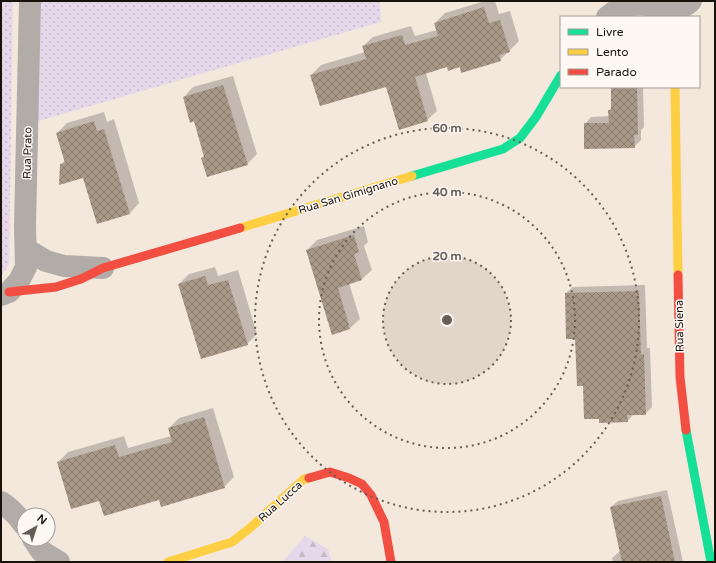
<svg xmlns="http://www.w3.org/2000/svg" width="716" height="563" viewBox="0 0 716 563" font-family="'Varela Round',sans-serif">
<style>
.grass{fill:url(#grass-dots)}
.forest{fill:url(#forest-firs)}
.shadow{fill:#0003}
.building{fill:url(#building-cross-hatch)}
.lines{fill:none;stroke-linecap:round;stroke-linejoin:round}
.street{stroke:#b1aca7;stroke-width:22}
.fast{stroke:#16e098;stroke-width:9}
.slow{stroke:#ffcf43;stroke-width:9}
.jam{stroke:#f24e42;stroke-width:9}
.ring{fill:none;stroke:#665d54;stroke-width:2;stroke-dasharray:2 4}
.labels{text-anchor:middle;stroke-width:3;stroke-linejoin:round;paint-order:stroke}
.street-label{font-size:11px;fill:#19120a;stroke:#fdf8f4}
.centre{fill:#665d54;stroke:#fdf8f4;stroke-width:2}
.ring-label{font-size:12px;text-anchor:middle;font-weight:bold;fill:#665d54;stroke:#fdf8f4;stroke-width:3;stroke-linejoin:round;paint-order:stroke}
</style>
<defs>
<pattern id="grass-dots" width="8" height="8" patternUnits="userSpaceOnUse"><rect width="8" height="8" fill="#e6d8ea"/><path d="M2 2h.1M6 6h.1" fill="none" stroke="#c5b8c7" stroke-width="1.8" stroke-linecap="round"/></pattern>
<pattern id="forest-firs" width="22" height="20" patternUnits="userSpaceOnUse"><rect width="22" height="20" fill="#e6d8ea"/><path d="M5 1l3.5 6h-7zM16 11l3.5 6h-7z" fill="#c5b8c7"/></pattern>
<pattern id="building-cross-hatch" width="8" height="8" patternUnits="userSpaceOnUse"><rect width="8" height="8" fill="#a89888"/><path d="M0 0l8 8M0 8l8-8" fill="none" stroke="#887b6d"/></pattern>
</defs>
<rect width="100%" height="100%" fill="#f4e8dc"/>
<path class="grass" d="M1,1H13L9,265L1,276Z
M40,1H380L381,22L38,121Z"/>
<path class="forest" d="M305,536L328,549L332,562H282Z"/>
<path class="shadow" d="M485,1H495L499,14L510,11L519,41L500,60L460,66H448L426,73L437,111L427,120L387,85L311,75L321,65L365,52L363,46L373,37L411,26L415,36L437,30L435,23L445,13Z
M233,76L257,154L247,164L202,158L205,155L194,120L184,97L193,87Z
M612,87H643L644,127L641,130V140L634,147L585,124L591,117L609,116V110L612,107Z
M104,112L107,122L114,119L139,203L130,213L84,177L61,165L65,160L57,133L67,123Z
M364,226L368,242L364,246L372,270L362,279L349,283L360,319L350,328L307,250L317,240Z
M215,267L218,276L238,270L257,334L247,344L179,284L189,274Z
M645,285L647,348H650L652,407L645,414H634L627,421L584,384L576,338L566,293L573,287Z
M213,408L234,477L224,487L160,498L100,500L58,462L68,452L124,436L128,448L171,436L169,428L179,418Z
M667,490L683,562H613L612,558L619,552L620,551L611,507L618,501Z"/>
<path class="building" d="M484,7L489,23L500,20L510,52L499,55L501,61L461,73L460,67L448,71L447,67L415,77L428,121L399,130L386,87L320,106L310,75L366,59L362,46L402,35L405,45L438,36L434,23Z
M223,85L248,165L207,177L201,158L204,157L194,121L190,123L183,97Z
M611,87H637L638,135H634L635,148L584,149V123H609L608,110H611Z
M94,121L97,131L104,129L130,214L97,224L83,178L59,185L60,164L65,163L56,133Z
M354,235L359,252L354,254L362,280L338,288L350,329L332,335L306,250Z
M205,276L208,285L228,280L248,345L201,359L178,284Z
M639,291L641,355L644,354L646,415H627L628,422L599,423V419H584L583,386H577L575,339H566L565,293Z
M204,417L225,488L161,507L159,500L104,516L99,501L71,509L57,462L115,445L119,457L172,442L168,428Z
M661,496L675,562H622L610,507Z"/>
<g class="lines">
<path class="street" d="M642,1C654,13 678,14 691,1
M607,17C622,5 626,5 645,4
M26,249L46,261L64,266L103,268
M1,295L9,292L19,281L26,267L25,226L30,1
M1,502C10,508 18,516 24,525
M33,539L41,551L59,562"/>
<path class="fast" d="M412,176L503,149L520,138L536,117L561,75
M686,430L711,562"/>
<path class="slow" d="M675,87L678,275
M240,228L412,176
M168,562L232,542L250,528L304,479L309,478"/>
<path class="jam" d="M678,275L680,377L686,430
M9,292L56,287L81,279L103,268L240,228
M309,478L330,472L349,478L362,484L371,495L384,522L391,562"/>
</g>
<circle cx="447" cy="320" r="64" fill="#665d54" fill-opacity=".12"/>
<g class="ring">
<circle cx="447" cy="320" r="64"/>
<circle cx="447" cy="320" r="128"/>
<circle cx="447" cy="320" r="192"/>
</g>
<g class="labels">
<g class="street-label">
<text transform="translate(27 153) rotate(-89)" y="4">Rua Prato</text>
<text transform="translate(348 195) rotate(-17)" y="4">Rua San Gimignano</text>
<text transform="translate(679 326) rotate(-91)" y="4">Rua Siena</text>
<text transform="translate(280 501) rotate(-42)" y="4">Rua Lucca</text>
</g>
</g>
<circle cx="447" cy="320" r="6" class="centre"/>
<g class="ring-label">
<text x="447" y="132">60 m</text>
<text x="447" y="196">40 m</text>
<text x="447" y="260">20 m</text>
</g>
<rect width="716" height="563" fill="none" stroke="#19120a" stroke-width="4"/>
<rect x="560" y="16" width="140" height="72" fill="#fdf8f4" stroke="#a29c96"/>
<rect x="568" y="29" width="20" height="6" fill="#16e098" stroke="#a29c96"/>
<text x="596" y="36" font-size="12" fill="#19120a">Livre</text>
<rect x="568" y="49" width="20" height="6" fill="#ffcf43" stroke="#a29c96"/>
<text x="596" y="56" font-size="12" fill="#19120a">Lento</text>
<rect x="568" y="69" width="20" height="6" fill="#f24e42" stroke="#a29c96"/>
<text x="596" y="76" font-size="12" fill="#19120a">Parado</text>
<g transform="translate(36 527) rotate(39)"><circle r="19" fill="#fdf8f4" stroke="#a29c96"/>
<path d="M0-3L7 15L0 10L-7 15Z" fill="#665d54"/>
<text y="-6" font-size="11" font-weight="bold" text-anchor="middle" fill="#19120a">N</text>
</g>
</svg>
